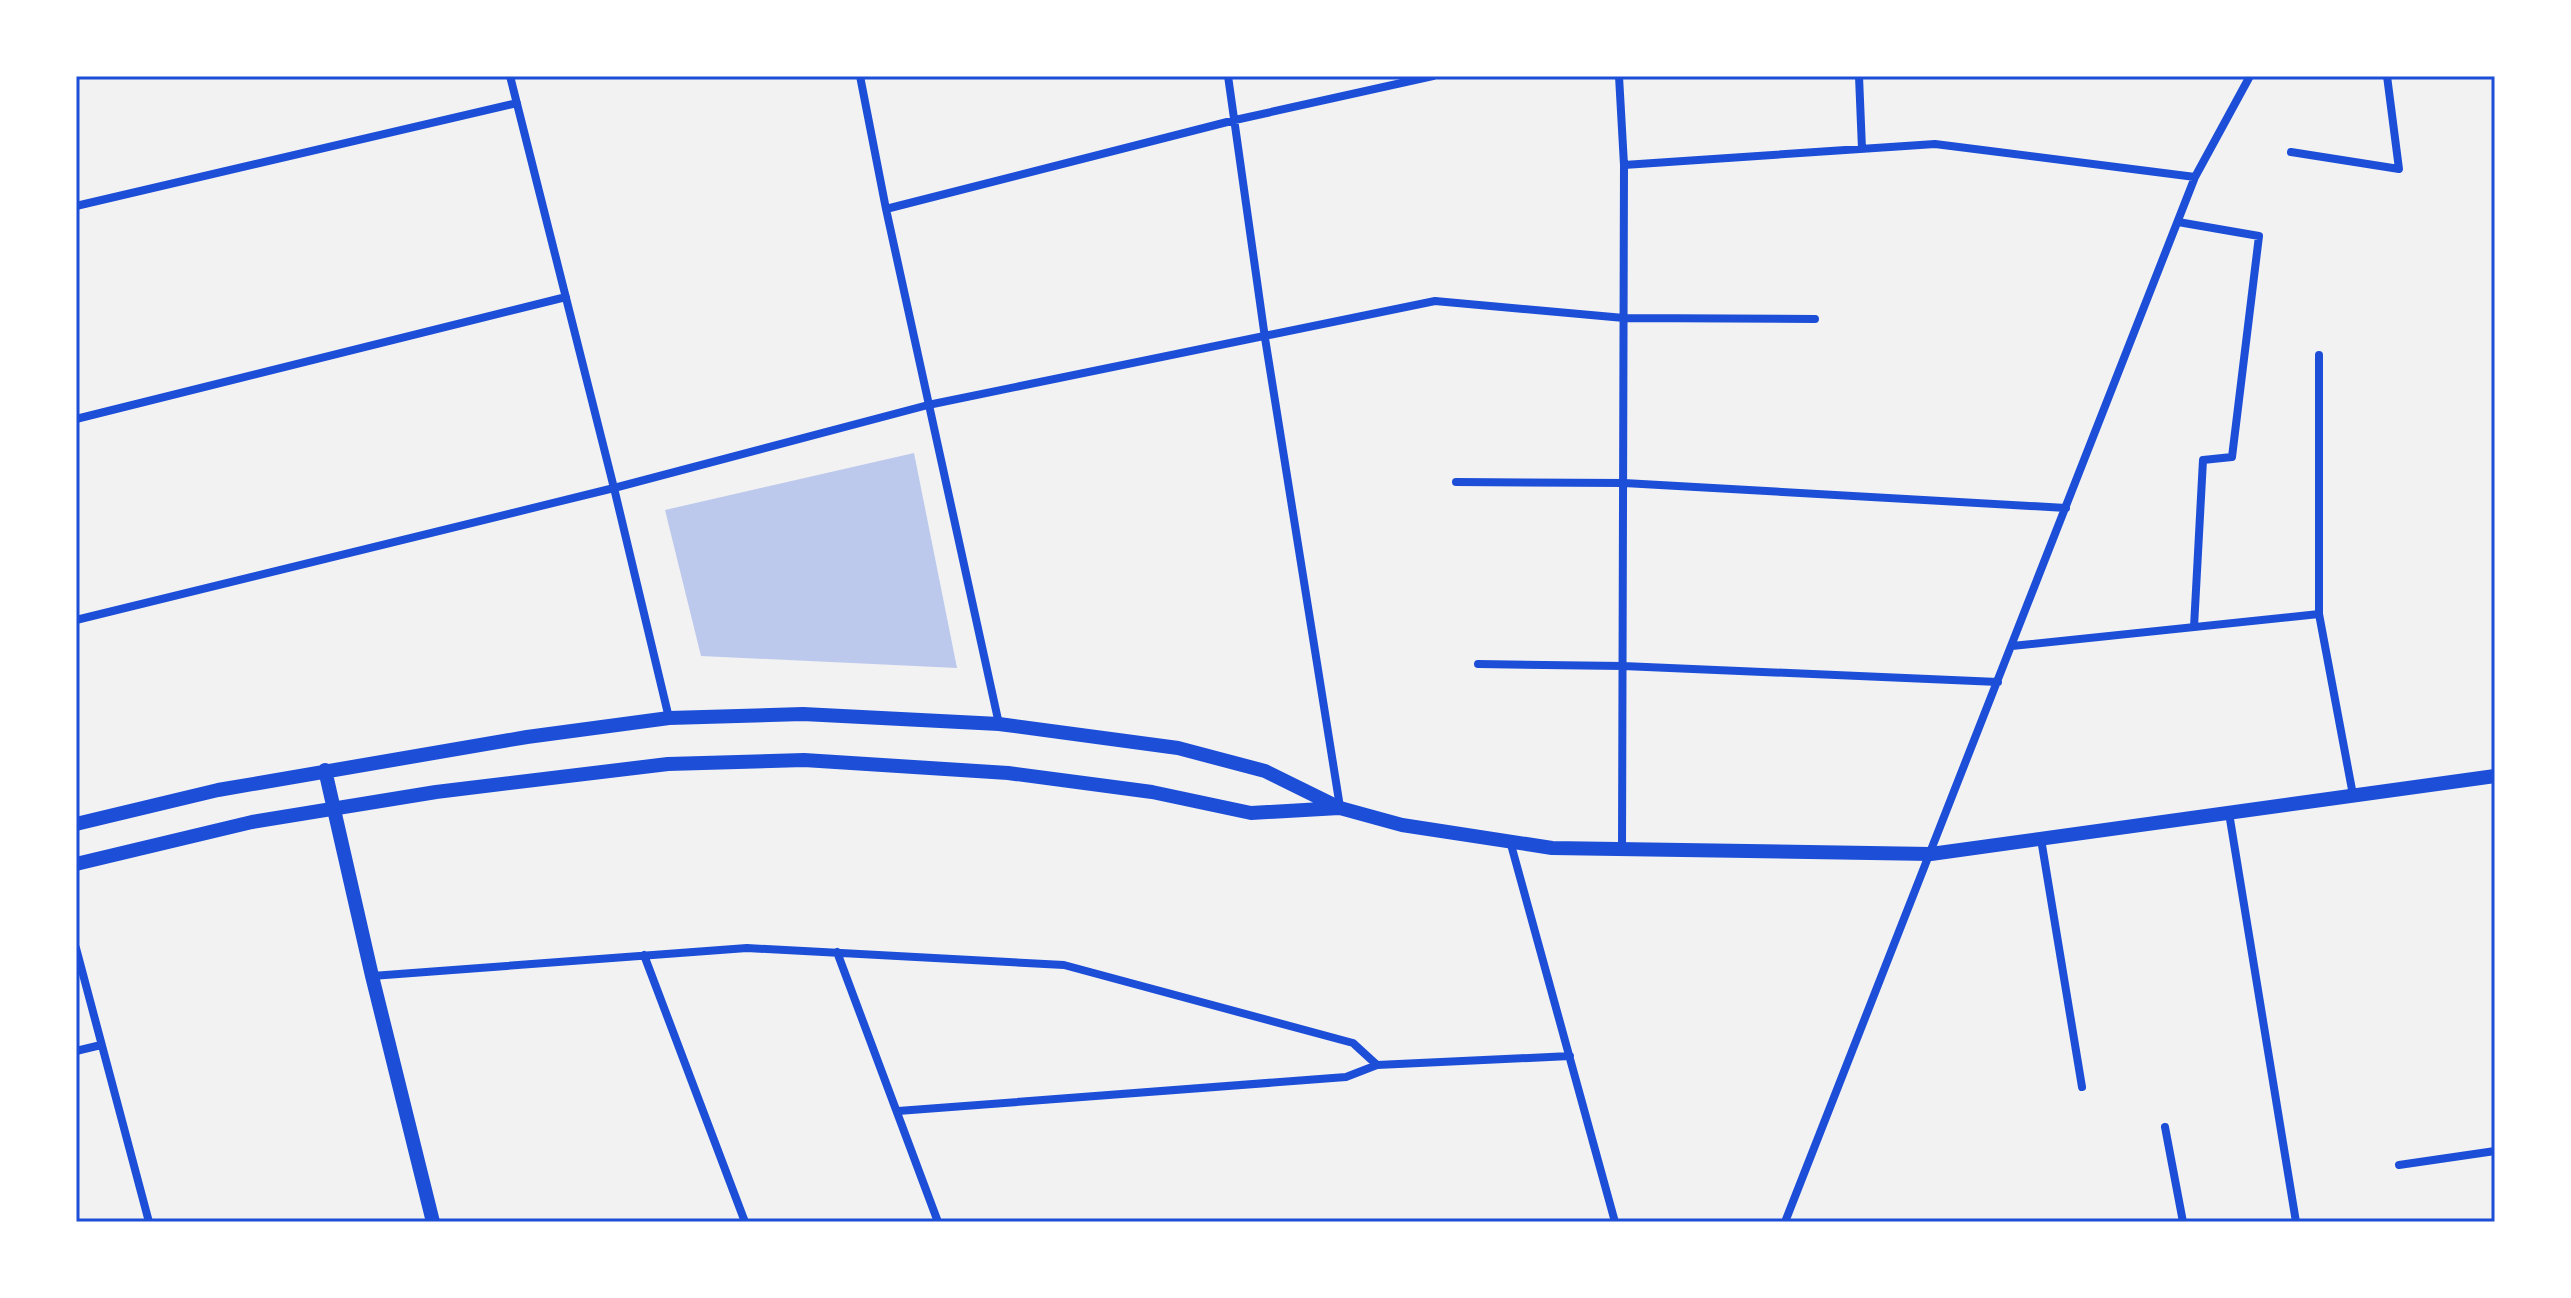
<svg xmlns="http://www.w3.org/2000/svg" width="2571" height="1298" viewBox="0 0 2571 1298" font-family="Raleway,sans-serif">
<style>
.building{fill:#bdc9ec}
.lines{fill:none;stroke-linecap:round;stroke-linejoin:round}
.minor{stroke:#1d4ed8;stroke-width:8}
.tertiary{stroke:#1d4ed8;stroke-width:14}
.neatline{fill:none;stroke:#1d4ed8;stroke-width:3}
</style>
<rect width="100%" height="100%" fill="#f2f2f2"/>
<path class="building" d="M914,453L957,668L701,656L665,510Z"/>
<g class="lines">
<path class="minor" d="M510,76L614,488L669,718
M860,76L886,209L999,724
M1228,76L1265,338L1340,807
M1619,76L1624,165L1935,144L2195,177
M1859,76L1862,149
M2291,152L2399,169L2387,76
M76,206L517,103
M886,209L1235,120L1433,76
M2178,222L2259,236L2232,457L2203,460L2194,627
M2319,355V614L2353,795
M76,419L566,297
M1456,482L1624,483L2066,508
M76,620L614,488L928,405L1435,301L1624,318L1815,319
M2012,646L2319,614
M1478,664L1623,666L1998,682
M2229,813L2296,1222
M2041,839L2082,1087
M1510,841L1615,1222
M1622,848L1624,165
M76,948L149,1222
M837,952L938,1222
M644,955L745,1222
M372,976L747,948L1064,965L1353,1043L1377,1065
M76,1051L101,1045
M898,1111L1346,1077L1377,1065L1570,1056
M2165,1127L2183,1222
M2399,1165L2495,1151
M1785,1222L2195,177L2250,76"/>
<path class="tertiary" d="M325,770L372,976L433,1222
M76,824L218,790L527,737L669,718L803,714L999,724L1178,748L1265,771L1340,808L1402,825L1552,848L1931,854L2495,776
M76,864L252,822L436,792L668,764L804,760L1008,773L1152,792L1251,813L1339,808"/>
</g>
<rect width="2571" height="1298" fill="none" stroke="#ffffff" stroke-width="156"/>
<rect x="78" y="78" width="2415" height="1142" class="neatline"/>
</svg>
